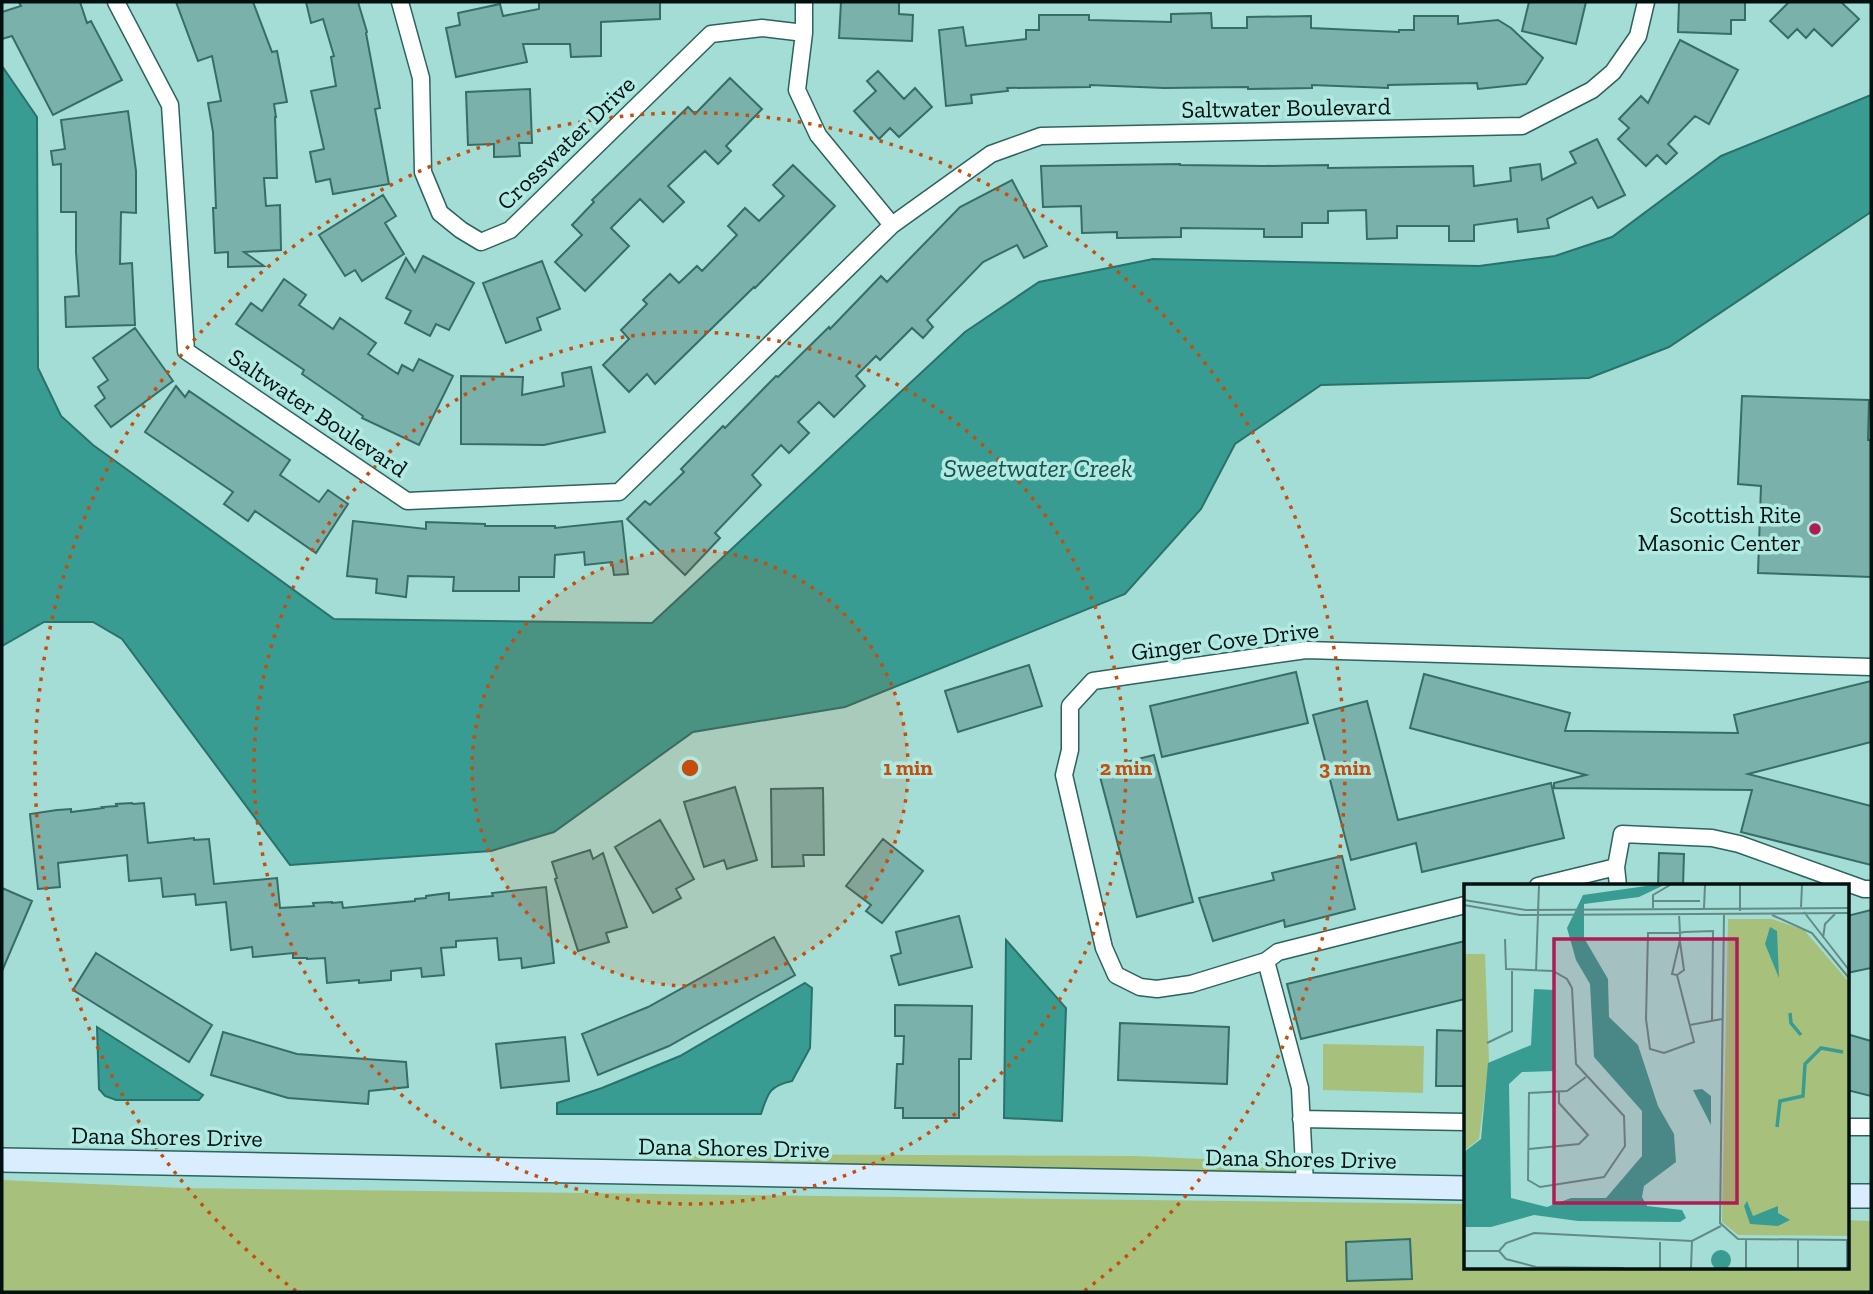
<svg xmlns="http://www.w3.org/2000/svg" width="1873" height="1294" viewBox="0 0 1873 1294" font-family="'Zilla Slab',serif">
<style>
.green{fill:#a7c17c}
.water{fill:#399c92;stroke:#28726b;stroke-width:2}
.building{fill:#7ab1aa;stroke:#376d67;stroke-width:2}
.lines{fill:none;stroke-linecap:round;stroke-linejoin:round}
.street-casing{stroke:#2c635d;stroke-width:19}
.secondary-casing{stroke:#2c635d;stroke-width:26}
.street{stroke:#fff;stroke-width:16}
.secondary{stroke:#daedfe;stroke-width:23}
.ring{fill:none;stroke:#c54e0c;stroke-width:3.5;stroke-dasharray:3.5 7}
.poi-dot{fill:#ad1c52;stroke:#b1eae2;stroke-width:2.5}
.labels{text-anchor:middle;stroke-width:7;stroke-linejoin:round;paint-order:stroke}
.street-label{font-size:24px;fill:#00110f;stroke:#b1eae2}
.poi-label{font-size:24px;fill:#00110f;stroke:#b1eae2;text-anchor:end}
.water-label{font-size:26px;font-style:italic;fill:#19504b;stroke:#b1eae2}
.inset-river{fill:none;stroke:#399c92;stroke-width:3.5}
.inset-road{fill:none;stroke:#628b86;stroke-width:2}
.view{fill:#ad1c52;fill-opacity:0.15;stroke:#ad1c52;stroke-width:3.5}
.inset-edge{fill:none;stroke:#00110f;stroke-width:3.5}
.centre{fill:#c54e0c;stroke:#b1eae2;stroke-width:3.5}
.ring-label{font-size:21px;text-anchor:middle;font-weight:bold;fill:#c54e0c;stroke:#b1eae2;stroke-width:7;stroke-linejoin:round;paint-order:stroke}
</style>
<rect width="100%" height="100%" fill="#a4ddd5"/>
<path class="green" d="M1323,1044L1424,1046L1423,1093L1323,1090Z
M686,1154L1136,1156L1294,1163V1176L688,1164Z
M2,1180L183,1188L1465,1204V1268H1847V1220L1871,1221V1292H2Z"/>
<path class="water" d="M2,66L37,117L38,368L61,416L93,445L334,619L652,623L965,332L1039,282L1153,259L1479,266L1555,256L1612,237L1721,156L1871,95V212L1669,347L1589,378L1321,385L1235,444L1201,509L1125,594L845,707L693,732L554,832L491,851L290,865L122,639L93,622H44L2,646Z
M1006,940L1066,1008L1062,1121L1004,1118Z
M805,983L812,988L810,1048L792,1081C769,1086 768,1093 761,1114H557V1103L602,1088L680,1056Z
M97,1027L203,1095L199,1100H116L105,1096L99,1089Z"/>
<path class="building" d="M19,2H80L87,23L91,21L122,80L53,115L12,36L2,39V12L21,6Z
M176,2H253L272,52L277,51L287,102L274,104L276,117H275L277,178H264L266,206L280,205L281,250L244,252L264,266L228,267V252L215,253L213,208H216L213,132L208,103L221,101L212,56L198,61Z
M306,2H358L367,32L366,33L380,108L375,109L389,184L333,194L330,179L316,182L310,152L324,149L311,91L336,86L331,57L334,56L323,19L311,23Z
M539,2H660V19L601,22V56L571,57L570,44H523L527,62L456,77L446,28L460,25L458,13L500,4L503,16L539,9Z
M841,2H899V14L913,15L912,41L839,38Z
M1529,2H1586L1576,44L1522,31Z
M1679,2H1745V20H1731V34L1678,32Z
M1789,2H1841L1859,19L1832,46L1814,29L1806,38L1797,29L1788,38L1770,21Z
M1211,13L1212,28H1247V17L1311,16V28L1399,32V30H1414V16H1458V24L1498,20L1511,28L1543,58L1526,84L1478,89L1477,83L1388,85V88L1312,85V88L1248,89V87L1164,88L1090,85V87L1007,88L1008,91L971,95L972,103L946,106L939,30L963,27L966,46L1026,39V30H1039V15H1089V20L1171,22V14Z
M1680,40L1738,70L1709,124L1695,116L1668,144L1677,153L1666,164L1657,155L1646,166L1618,139L1629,128L1619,119L1641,96L1648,103Z
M878,71L904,99L915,88L932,107L899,137L890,128L879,139L854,111L876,91L867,81Z
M730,78L762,109L726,146L731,151L718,164L705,151L668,186L684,202L663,222L640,199L611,228L629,246L585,291L555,262L582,235L572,225L594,202L592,200L688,107L695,114Z
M530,89L532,143H519L520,156L494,157V144L468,145L466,92Z
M128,111L136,171V213L121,212L120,264L132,263L135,325L66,327L65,297L79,296L76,252V212H61V164L53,165L51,151L65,149L61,120Z
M1597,139L1625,195L1598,208L1592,197L1547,219L1549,228L1518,232L1517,219L1474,225V241H1449V226H1397V238L1367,239L1366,210L1328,211V223H1302V237H1264V229L1181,228V237L1117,238V232L1082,233L1081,206L1043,207L1041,166L1180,164V165L1264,166L1328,165V168L1473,166L1474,186L1511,181L1510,168L1540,164L1542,180L1576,163L1570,152Z
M793,165L835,206L755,288L754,287L655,384L647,374L629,392L603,365L629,339L621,330L647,304L643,300L670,274L679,283L697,266L702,271L737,235L728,226L745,208L759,221L784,196L773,185Z
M1012,180L1047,246L1024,258L1017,245L983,262L927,320L933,327L923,338L912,328L880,360L876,356L856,376L865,386L834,417L819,402L798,422L809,433L789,453L781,445L752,475L761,485L715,533L720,538L685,575L627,519L645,501L650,505L684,472L681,469L723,426L725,428L776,376L778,377L829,327L830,329L881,276L887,282L960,207Z
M383,195L396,216L385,223L404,254L362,281L355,270L345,276L319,235Z
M423,256L474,283L449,330L436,324L430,336L405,323L411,311L386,298L406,258L415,272Z
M542,261L560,309L537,318L541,330L506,343L483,283Z
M284,279L306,295L299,305L333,329L340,318L376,343L368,354L398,374L402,365L413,371L419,359L453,376L419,445L362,418L363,416L302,374L304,370L236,324L251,303L262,311Z
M135,328L173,381L111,427L95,406L105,398L98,387L108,380L93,358Z
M591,367L605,432L544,445L461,444V376L523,377L522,395L564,386L562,373Z
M176,386L185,397L189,391L290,460L280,475L319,502L328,490L348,504L316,553L255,511L248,521L224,504L233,492L145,432Z
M1742,396L1869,400L1868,440H1871V577L1758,573L1761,486L1738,484Z
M353,521L426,529V522L485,524V526H555V528L622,521L628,574L614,575L612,562L585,565L584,552L555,555L554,577H519V591H453L454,577L408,576L406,597L376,593L377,579L347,576Z
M1029,665L1042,706L958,732L945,691Z
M1296,672L1308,723L1162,757L1150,706Z
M1424,674L1570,713L1565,731H1590L1738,733L1734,715L1871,681V742L1748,774L1871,806V865L1741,832L1752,790L1554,788V783L1586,775L1410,728Z
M1367,701L1398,820L1551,783L1564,838L1422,872L1416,843L1351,860L1313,715Z
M1154,755L1193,902L1137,917L1098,769Z
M735,787L757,860L727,869L724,860L704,867L684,802Z
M823,788L824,855H803L804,866L772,867L771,789Z
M132,803L133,804L144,803L148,843L194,838V840L209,839L214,884L277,878L280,908L314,906L313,903L332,902V903L342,902L343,908L415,901V899L426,898V896L449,893V900L493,896L492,893L546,887L554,963L522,968L521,958L499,960L497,938L456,941V947L441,948L444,975L422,977L421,968L391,971V980L359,983V980L327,983L325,958L307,959V958H293V953L253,957L252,947L231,950L226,902L196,905L195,894L163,897L161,878L129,881L127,855L58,863L60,887L38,889L30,814L57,810L71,809V812L103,808L102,807L117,806L116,804Z
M660,820L694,879L676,889L681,898L653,913L615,847Z
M883,839L923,871L882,923L866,911L871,905L846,886Z
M590,850L593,859L603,853L627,927L606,933L609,942L578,951L555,879L557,878L552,862Z
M1659,853L1684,854L1683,886H1658Z
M1342,856L1355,909L1285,927L1284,920L1213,941L1199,898L1274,880L1272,873Z
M2,888L32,901L2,971Z
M1871,910V968L1847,973V916Z
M959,916L972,967L899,985L891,956L901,953L896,932Z
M774,937L795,975L669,1046L598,1075L582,1034L648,1007Z
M1465,941V999L1301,1039L1287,984Z
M96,953L212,1025L189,1062L73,990Z
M895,1005L972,1006L971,1059H959V1118H903V1108H895L897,1064H903L904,1036H895Z
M1120,1023L1229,1027L1227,1084L1118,1080Z
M1437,1030L1465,1031V1086H1436Z
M223,1032L297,1054L406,1062L408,1087L369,1091L368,1104L288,1098L211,1075Z
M1847,1034L1871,1041V1096L1847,1090Z
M565,1037L569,1081L501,1088L496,1044Z
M1410,1239L1412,1279L1347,1281L1346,1242Z"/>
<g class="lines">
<defs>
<path id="street" d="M116,2L170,105L186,351L407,501L619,492L892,225L991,154L1041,136L1522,126L1592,90L1613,72L1638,36L1646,2
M400,2L421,78L423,172L440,213L461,230L481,242L510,230L711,34L762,28L804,33
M804,2V33L797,90L818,135L892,225
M1538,886L1616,867
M1618,886L1616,867L1622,834L1712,838L1739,844L1864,889H1871
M1465,905L1278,952L1266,961L1191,984L1157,989L1140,987L1116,975L1104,948L1064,775L1070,750V706L1093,681L1306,650L1871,667
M1266,961L1300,1088L1305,1185
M1301,1119L1465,1122
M1847,1127H1871"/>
<path id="secondary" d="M2,1160L1465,1188
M1847,1196H1871"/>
</defs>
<use href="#street" class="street-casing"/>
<use href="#secondary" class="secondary-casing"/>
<use href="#street" class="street"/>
<use href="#secondary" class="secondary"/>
</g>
<circle cx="690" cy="768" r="218" fill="#c54e0c" fill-opacity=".12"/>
<g class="ring">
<circle cx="690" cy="768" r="218"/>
<circle cx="690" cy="768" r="436"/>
<path d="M296 1291A655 655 0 1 1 1084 1291"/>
</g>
<circle class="poi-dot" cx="1815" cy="529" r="7"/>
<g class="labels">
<g class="street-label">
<text transform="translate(1286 108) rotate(-1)" y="8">Saltwater Boulevard</text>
<text transform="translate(566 143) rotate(-44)" y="8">Crosswater Drive</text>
<text transform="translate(318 413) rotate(34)" y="8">Saltwater Boulevard</text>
<text transform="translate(1225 641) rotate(-7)" y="8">Ginger Cove Drive</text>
<text transform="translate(167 1137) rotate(1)" y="8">Dana Shores Drive</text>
<text transform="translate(734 1148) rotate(1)" y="8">Dana Shores Drive</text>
<text transform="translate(1301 1159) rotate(1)" y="8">Dana Shores Drive</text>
</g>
<g class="poi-label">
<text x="1801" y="523">Scottish Rite<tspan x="1801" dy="28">Masonic Center</tspan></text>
</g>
<g class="water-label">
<text x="1038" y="477">Sweetwater Creek</text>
</g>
</g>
<g transform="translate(1464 884)">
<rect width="385" height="385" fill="#a4ddd5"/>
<path d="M0,35L2,70H21L25,177L15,255L0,267ZM264,35H308L340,46L385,98V352L274,351L258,338Z" fill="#a7c17c"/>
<path d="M189,1H200L175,13L120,20V54L144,95L145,133L174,161L194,222L210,250L212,278L180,302L178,313L183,322L218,326L222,334L216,338L114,337L70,331L27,343H0V268L17,255L24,179L67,161L70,105L90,106V187L58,188L45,200L47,314L83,323L107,314H142L178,272V227L130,173L126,100L112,76L103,44L119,11ZM306,43L313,47L315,94L301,60ZM238,205L247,212V241L229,206ZM283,317L289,332L314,322V329L326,336L314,342L286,340L280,322ZM247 376a10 10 0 1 1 20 0a10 10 0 1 1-20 0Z" fill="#399c92"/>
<path class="inset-river" d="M326,129L327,139L337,151M313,243L316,217L339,212L341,180L357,164L379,168"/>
<path class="inset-road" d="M0,16L62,26L385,24M189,17V11L206,1M0,21L56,31L385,29M337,23L338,1M189,24V17H236M240,24L241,1M276,27V1M340,28L385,86M215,30L216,49V56L208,90L213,91L230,158L200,169L186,165L182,135L184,49H216L220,48L249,47L248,136M260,30L256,339L274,355L385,356M308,31L348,49L385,94M359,54L361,40L371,30M41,55L42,85L89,87L103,95L108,104L112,180L160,232L161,262L140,293L76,303L64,296L65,209L103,207L122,193M72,87L75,1M213,91L220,86L216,58M226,141L258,135M23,159L48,147V87M65,265L115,260L124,251L95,219V207M0,367H35L42,375L72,383L160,384M35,367L42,359L70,349L228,357L257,342M196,384V358M227,384L228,357M282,384V355M334,384V355M383,384V356"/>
<path class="view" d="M90,55H273V319H90Z"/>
<rect width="385" height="385" class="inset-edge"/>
</g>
<circle cx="690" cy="768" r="10" class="centre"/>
<g class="ring-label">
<text x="908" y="775">1 min</text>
<text x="1126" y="775">2 min</text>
<text x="1345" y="775">3 min</text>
</g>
<rect width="1873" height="1294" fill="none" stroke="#00110f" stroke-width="7"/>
</svg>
